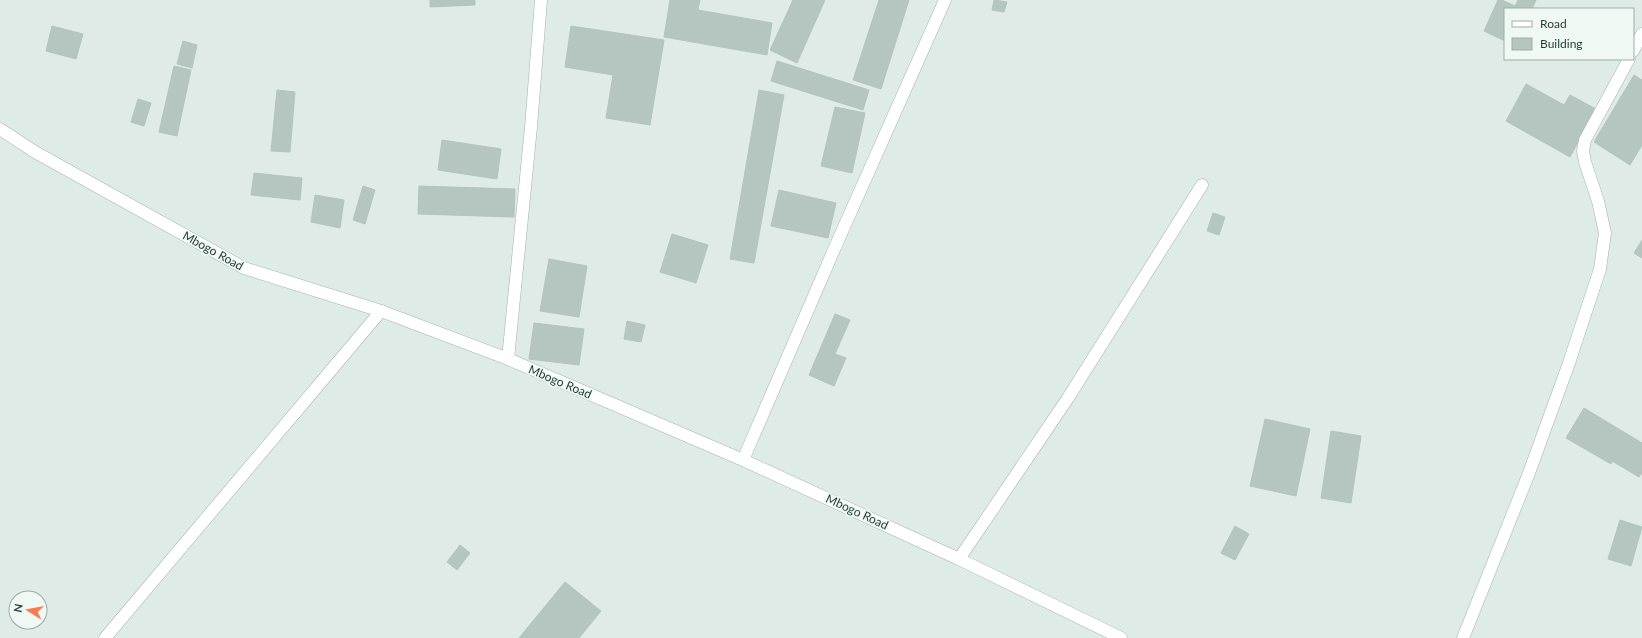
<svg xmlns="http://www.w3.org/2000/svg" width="1642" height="638" viewBox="0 0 1642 638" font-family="Lato,sans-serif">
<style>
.building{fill:#b4c6bf;stroke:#b1c5bd}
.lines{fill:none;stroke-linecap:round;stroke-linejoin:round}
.street-casing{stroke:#a2b3ad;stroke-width:13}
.secondary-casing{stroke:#9db8af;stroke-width:13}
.street{stroke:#fff;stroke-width:12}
.secondary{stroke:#fff;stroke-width:12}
.labels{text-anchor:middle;stroke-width:3.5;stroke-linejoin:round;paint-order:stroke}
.street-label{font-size:12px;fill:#1f3c35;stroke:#f0f8f4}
</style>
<rect width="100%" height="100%" fill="#dfebe6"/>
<path class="building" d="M430,0H475V5L430,7Z
M670,0H700L698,10L772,23L767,55L664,37Z
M793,0H825L797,63L770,50Z
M879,0H909L881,89L853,80Z
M994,0L1007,2L1004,12L992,10Z
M1498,0H1502L1515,6L1518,0H1536L1532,9H1505V41L1484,31Z
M52,26L83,34L76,59L46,51Z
M571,26L664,40L650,125L606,118L613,75L565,67Z
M183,41L197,45L192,68L177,64Z
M777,61L869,90L863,110L771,81Z
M174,66L191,70L177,136L159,132Z
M1634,75L1642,80V145L1630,165L1594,142Z
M1526,84L1564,105L1570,95L1596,109L1570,157L1506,121Z
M277,90L295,92L290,152L271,151Z
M759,90L784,95L754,263L730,259Z
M138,99L151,103L144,126L131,122Z
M835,107L865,113L852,173L821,166Z
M442,140L501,149L497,179L438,170Z
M254,173L302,178L300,200L251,195Z
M363,186L375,190L365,224L353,220Z
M419,186L515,189L514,217L418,214Z
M779,190L836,203L828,238L771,226Z
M315,195L344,200L340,228L311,222Z
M1213,213L1225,217L1219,235L1207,231Z
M672,234L708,245L696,283L660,272Z
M1642,240V258L1634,253Z
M549,259L587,266L579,317L540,311Z
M835,314L850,320L835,354L846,358L834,386L809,375Z
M627,321L645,325L641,342L624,339Z
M534,323L584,329L579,365L529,359Z
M1584,408L1642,443V473L1639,477L1612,461L1611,464L1566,438Z
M1265,419L1310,429L1296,496L1250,486Z
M1331,431L1361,436L1351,503L1321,498Z
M1620,520L1642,527L1631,566L1608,559Z
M1235,526L1249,534L1235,560L1221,553Z
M460,545L470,553L457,570L447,562Z
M565,582L601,611L579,638H519Z"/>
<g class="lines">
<defs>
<path id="street" d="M1633,51L1642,34
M508,359L531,127L541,0
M743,460L836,245L945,0
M959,559L1068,398L1202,185
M105,638L381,311
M1463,638L1529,473L1569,363L1600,269L1605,233L1598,201L1585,162L1583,151L1585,140L1629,59"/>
<path id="secondary" d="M0,129L35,152L244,268L381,311L508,359L743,460L959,559L1121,638"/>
</defs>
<use href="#street" class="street-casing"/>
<use href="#secondary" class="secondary-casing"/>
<use href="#street" class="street"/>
<use href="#secondary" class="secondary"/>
</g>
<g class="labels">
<g class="street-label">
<text transform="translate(213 251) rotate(29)" y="4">Mbogo Road</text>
<text transform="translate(560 382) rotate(23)" y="4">Mbogo Road</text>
<text transform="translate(857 512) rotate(25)" y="4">Mbogo Road</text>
</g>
</g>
<rect x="1504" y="8" width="130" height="52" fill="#f0f8f4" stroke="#9cada8"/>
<rect x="1512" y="21" width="20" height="6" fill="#ffffff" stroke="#9cada8"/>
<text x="1540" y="28" font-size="12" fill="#1f3c35">Road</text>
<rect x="1512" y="38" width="20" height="12" fill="#b4c6bf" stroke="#9cada8"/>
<text x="1540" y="48" font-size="12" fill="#1f3c35">Building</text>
<g transform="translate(28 610) rotate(281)"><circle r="19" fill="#f0f8f4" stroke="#9cada8"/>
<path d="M0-3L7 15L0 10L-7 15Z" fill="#fa7c4e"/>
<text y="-6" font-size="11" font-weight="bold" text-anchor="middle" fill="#1f3c35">N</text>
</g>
</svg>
